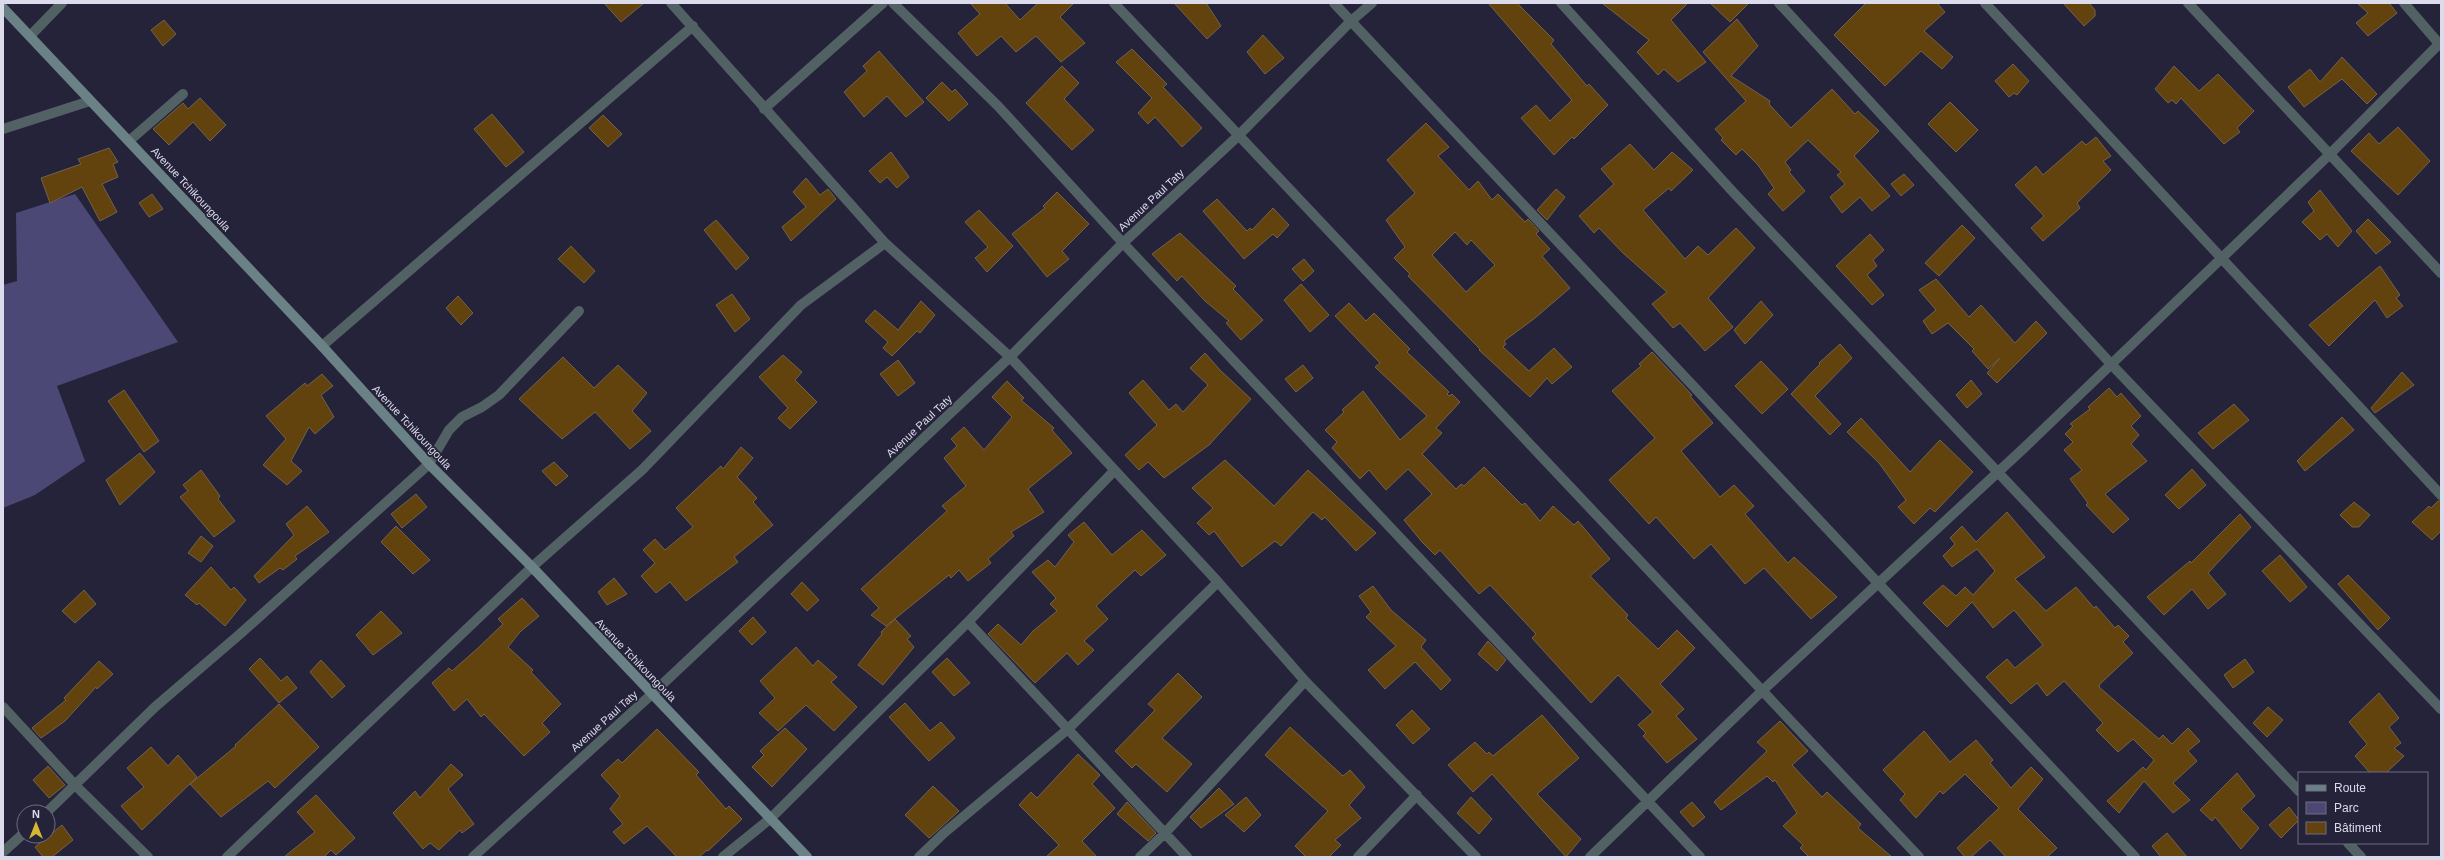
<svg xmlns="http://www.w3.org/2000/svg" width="2444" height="860" viewBox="0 0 2444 860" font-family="Helvetica,sans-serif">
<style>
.green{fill:#4c4875}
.building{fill:#62420d;stroke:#73624b;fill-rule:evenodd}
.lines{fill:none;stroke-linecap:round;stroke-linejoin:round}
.street{stroke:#526163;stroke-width:10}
.secondary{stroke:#6a8285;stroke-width:10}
.labels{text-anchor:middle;stroke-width:3.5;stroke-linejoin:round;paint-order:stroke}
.street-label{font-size:11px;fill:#dcdbeb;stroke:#25233a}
</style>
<rect width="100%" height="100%" fill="#25233a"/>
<path class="green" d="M75,194L178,342L57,386L85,461L35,495L3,508V285L17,281L16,213Z"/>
<path class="building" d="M604,3H644L621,22Z
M970,3H1005L1020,20L1038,3H1074L1060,17L1085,43L1061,62L1036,36L1016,52L1001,36L977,56L958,33L980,14Z
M1174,3H1206L1221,26L1207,39Z
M1488,3H1517L1554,40L1551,44L1587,86L1589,84L1608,105L1574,139L1572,137L1554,155L1521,118L1536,105L1550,121L1572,100Z
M1602,3H1688L1671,20L1706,62L1678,82L1664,69L1658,75L1637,52L1649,40Z
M1710,3H1749L1730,22Z
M1866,3H1937L1945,12L1924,31L1953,57L1942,69L1921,51L1885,86L1834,35Z
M2063,3H2089L2095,10V16L2084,26Z
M2357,3H2389L2397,13L2368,36L2356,23L2368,13Z
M1737,19L1758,46L1731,76L1770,101L1769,104L1791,128L1832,89L1855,114L1858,111L1879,131L1854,156L1890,196L1872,211L1860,197L1842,213L1830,197L1845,184L1837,175L1841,172L1808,140L1785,162L1791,170L1789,172L1805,191L1783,211L1768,194L1774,188L1758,165L1742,149L1736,155L1721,140L1723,138L1715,129L1746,101L1703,52Z
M164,20L176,34L163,46L151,30Z
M1263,35L1284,58L1265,74L1247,52Z
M1132,49L1167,84L1163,87L1202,128L1182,147L1155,117L1148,124L1138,113L1152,98L1116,62Z
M879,51L924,102L906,117L887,96L864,117L844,92L867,71L863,66Z
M2342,57L2377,94L2367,104L2342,79L2304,107L2288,87L2310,69L2320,82Z
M2013,64L2029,81L2017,95L2014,93L2009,97L1995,81Z
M1062,66L1079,83L1064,99L1094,130L1072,150L1026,103Z
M2174,66L2199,91L2218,74L2254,111L2237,128L2240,132L2224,144L2181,98L2176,104L2172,100L2168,103L2155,89Z
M942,82L952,92L955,89L968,104L949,121L926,98Z
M200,98L226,125L210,141L193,122L169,145L153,129L183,103L188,109Z
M1950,102L1978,130L1956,152L1928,124Z
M492,114L524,152L506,167L474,129Z
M603,115L622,134L608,147L589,128Z
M1426,123L1449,147L1438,156L1469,190L1478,181L1492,200L1498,194L1525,222L1528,219L1539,231L1536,234L1550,249L1542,256L1570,288L1535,318L1504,341L1506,344L1503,347L1529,371L1554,348L1572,367L1552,384L1547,378L1530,397L1479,350L1480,349L1408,276L1410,274L1394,258L1405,247L1386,220L1415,193L1387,160ZM1455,232L1467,245L1471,240L1495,265L1466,292L1432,255Z
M2398,127L2430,161L2398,195L2351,151L2369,133L2379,144Z
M2096,137L2111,156L2103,161L2111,170L2077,203L2080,208L2043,241L2031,228L2044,216L2015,185L2036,166L2043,175L2082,141L2086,145Z
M1630,144L1654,170L1672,152L1693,170L1671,191L1669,188L1643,210L1685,259L1698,246L1708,255L1736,228L1755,248L1708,298L1733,327L1705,351L1680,323L1673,328L1652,304L1667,292L1623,253L1599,228L1594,233L1579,216L1614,184L1601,169Z
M109,148L118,162L113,164L118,177L102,184L117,212L100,221L82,187L50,203L41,178L81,164L78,159Z
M891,152L909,177L897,188L887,177L880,183L869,171Z
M1904,174L1914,185L1901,196L1891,184Z
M806,178L820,195L828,189L836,199L791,241L782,227L806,207L793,192Z
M1556,189L1565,197L1547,220L1537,210Z
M2320,190L2352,231L2338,247L2327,234L2320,240L2302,222L2314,211L2308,202Z
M1057,192L1089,224L1062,251L1069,259L1047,277L1012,234L1045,208L1043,206Z
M152,194L163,209L149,217L139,203Z
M1217,199L1247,231L1250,228L1252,230L1273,208L1289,225L1277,238L1273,234L1244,259L1203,211Z
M979,210L1013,246L987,272L975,258L988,247L965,222Z
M2368,219L2391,242L2376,254L2356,231Z
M716,220L749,258L736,270L704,230Z
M1962,225L1975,238L1939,276L1925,263Z
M1180,233L1236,286L1233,289L1263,320L1241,340L1226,323L1229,321L1205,301L1182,276L1177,281L1152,254Z
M1870,234L1884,250L1873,260L1877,266L1867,275L1884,295L1872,305L1836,266Z
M571,246L595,271L584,283L558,259Z
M1304,259L1314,271L1303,281L1292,269Z
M2380,266L2400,295L2396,298L2403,306L2387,318L2375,300L2329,346L2309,325Z
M1936,279L1969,317L1981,305L2015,343L2036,321L2047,333L1997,383L1987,373L2000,358L1988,369L1972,351L1974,349L1948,323L1932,334L1923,321L1936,310L1919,290Z
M1301,284L1329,315L1310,332L1284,300Z
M732,294L750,319L735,332L716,305Z
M458,296L473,313L461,325L446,308Z
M921,301L935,315L920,333L917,331L892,356L883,348L888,342L865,321L875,310L898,330Z
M1761,301L1773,315L1745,344L1734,330Z
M1349,303L1366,321L1374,313L1410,349L1407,352L1449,392L1447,394L1449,396L1452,394L1460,402L1436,428L1442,433L1422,454L1456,489L1461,484L1464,486L1484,467L1522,505L1525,503L1540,521L1553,506L1574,525L1578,521L1610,559L1590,576L1628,615L1626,618L1658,649L1677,630L1695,648L1660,684L1684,709L1676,716L1697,739L1667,763L1643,736L1646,733L1638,725L1653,712L1618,675L1591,703L1532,638L1536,634L1490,585L1479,594L1440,550L1435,555L1422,542L1404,520L1432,494L1408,469L1386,490L1369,470L1360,479L1332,448L1337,442L1325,430L1344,412L1342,410L1363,391L1400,440L1427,416L1375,367L1380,363L1335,316Z
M1840,344L1852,358L1815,396L1841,424L1830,435L1791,394L1820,364L1819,363Z
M1652,352L1692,395L1690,396L1713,423L1681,451L1720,497L1734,485L1754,506L1745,514L1788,563L1794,557L1837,597L1811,619L1764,568L1745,584L1711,544L1694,559L1656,517L1649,524L1609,480L1655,438L1612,391L1641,366L1639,364Z
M1205,353L1220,370L1251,399L1209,445L1164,478L1148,462L1139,470L1125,455L1157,425L1129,393L1143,380L1169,410L1176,404L1183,412L1208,385L1190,368Z
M783,355L802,372L795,380L817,402L790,429L778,418L788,408L759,377Z
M563,357L594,388L618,365L647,393L632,411L651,431L630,449L595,412L562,439L519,399Z
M898,360L915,383L898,396L880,374Z
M1761,361L1788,389L1762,414L1735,386Z
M1303,365L1313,378L1296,392L1285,379Z
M2402,372L2414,385L2375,413L2371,408Z
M322,374L333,386L321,395L334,417L315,434L309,427L291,461L302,471L287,485L263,465L286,439L266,416L305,383L307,386Z
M1971,380L1982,394L1967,408L1956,395Z
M1007,381L1024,398L1021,400L1054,428L1052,430L1072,453L1028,489L1044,512L1011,532L1014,536L988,559L991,563L968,581L959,570L951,578L949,575L886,626L871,615L879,608L861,589L947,511L942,506L966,486L944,458L957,446L951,439L964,427L984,450L1012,417L992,397Z
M2109,388L2117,397L2121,393L2141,416L2131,426L2139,435L2131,444L2147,461L2105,494L2129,519L2113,533L2086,505L2088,503L2070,479L2082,470L2064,450L2073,442L2065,434L2073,426L2070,424L2090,409L2088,407Z
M124,390L159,441L144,452L108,401Z
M2234,404L2249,420L2213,449L2198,433Z
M2342,417L2354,430L2305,471L2297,461Z
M1861,418L1910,472L1940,440L1973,472L1935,512L1930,508L1914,524L1898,507L1906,500L1879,463L1847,432Z
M741,447L753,458L737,477L757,498L753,502L773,525L734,557L738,562L686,601L670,582L656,593L641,576L655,563L643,550L655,539L665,550L693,527L676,508L721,466L723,469Z
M140,453L155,472L120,505L106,480Z
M1225,460L1274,506L1308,470L1376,533L1356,551L1325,517L1322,520L1313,512L1281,546L1275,541L1242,567L1214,531L1209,535L1197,523L1213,508L1192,488Z
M554,462L568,476L556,486L542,471Z
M2192,469L2206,485L2179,509L2165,495Z
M201,470L220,496L218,499L235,521L214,537L180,497L188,491L183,485Z
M416,494L427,507L402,528L391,514Z
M2438,501H2441V531L2432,540L2412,522L2429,506L2431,508Z
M2354,502L2370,515L2359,527H2352L2340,515Z
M307,506L329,532L295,556L297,559L283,570L280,568L259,583L254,576L294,535L286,524Z
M2007,512L2045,557L2015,579L2046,611L2076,587L2094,608L2096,606L2115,628L2118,625L2129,636L2123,642L2133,653L2100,684L2099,687L2159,739L2163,735L2172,744L2188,728L2200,741L2188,751L2197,761L2173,783L2190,800L2173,813L2144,781L2119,813L2107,801L2143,767L2146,770L2154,760L2133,739L2118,752L2096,730L2103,723L2064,681L2047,696L2037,683L2011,704L1986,677L2007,659L2015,668L2043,645L2014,610L1993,628L1972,602L1947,627L1923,603L1943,585L1956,596L1965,587L1973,595L1995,571L1977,549L1952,567L1943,556L1955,544L1950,538L1962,526L1976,542Z
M2240,514L2251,527L2208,573L2226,594L2208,609L2192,589L2164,615L2147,597L2190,561L2191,563Z
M1084,522L1112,555L1142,530L1166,555L1141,576L1135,570L1096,606L1108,619L1084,641L1094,650L1078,665L1067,653L1035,683L988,634L998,624L1021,645L1033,631L1057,611L1050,604L1056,598L1032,572L1048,560L1055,567L1074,542L1068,535Z
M396,526L430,560L413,574L381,542Z
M201,536L213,546L201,562L188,553Z
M2280,555L2307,587L2290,602L2262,571Z
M211,567L231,590L234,587L246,600L225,626L199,603L197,605L185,595Z
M2348,575L2390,618L2378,630L2338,584Z
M614,578L627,594L607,605L598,592Z
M802,582L819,600L807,611L791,594Z
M1373,586L1391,610L1426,640L1421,647L1451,680L1441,690L1415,662L1385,689L1368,670L1396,646L1366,617L1371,612L1359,596Z
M84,590L96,604L75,623L62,611Z
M522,598L539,616L520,632L508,647L533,670L531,672L561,704L542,723L550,732L524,756L484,714L481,717L467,699L454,711L432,683L449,668L452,671L478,648L503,624L498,619Z
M381,611L402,633L373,655L356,635Z
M753,617L766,632L752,645L739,631Z
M895,619L911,636L907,639L914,647L883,685L858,665L882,634L881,632Z
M1488,641L1506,660L1497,671L1478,654Z
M796,647L813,666L818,660L837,677L831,682L857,707L834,731L806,705L778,731L759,713L775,698L760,681Z
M260,658L281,681L287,676L297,688L279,703L249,669Z
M947,658L970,683L954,696L932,672Z
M2245,659L2254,672L2233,688L2224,675Z
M321,660L345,686L332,698L310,672Z
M99,661L113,674L97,689L96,687L65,721L41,738L32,728L66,700L64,698Z
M1178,673L1202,697L1162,738L1192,764L1167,792L1136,764L1132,768L1115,751L1155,710L1148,704Z
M2379,693L2399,718L2389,727L2401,743L2394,748L2404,756L2386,773H2370L2355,756L2367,744L2349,722Z
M905,703L930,731L941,722L955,738L929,761L889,717Z
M279,704L319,747L275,788L268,781L221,817L190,784L236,746L235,745Z
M2268,707L2283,720L2267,737L2253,723Z
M1412,710L1430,729L1413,744L1396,725Z
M1542,715L1579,758L1537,794L1581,839L1566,857L1492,774L1473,792L1448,765L1475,742L1487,754L1489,752L1493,756Z
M1780,721L1808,751L1792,765L1822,797L1827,792L1861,824L1858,828L1892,857H1809L1800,848L1803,845L1783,826L1797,813L1775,780L1773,782L1767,776L1721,810L1714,802L1767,751L1757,742Z
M1290,727L1343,776L1350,770L1365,787L1349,805L1361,818L1335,840L1341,845L1329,857H1306L1295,846L1328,811L1265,755Z
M785,728L807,749L772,787L752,767L764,755L760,751Z
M657,729L699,772L696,775L726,809L729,806L742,819L708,851L707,850L699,857H677L647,826L624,844L613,832L623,824L610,809L620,796L601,775L618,759L622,763Z
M1924,731L1950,762L1976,740L1993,760L1990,763L2011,788L2031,767L2043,779L2018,809L2057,848L2047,857H2006L1990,840L1971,857H1965L1957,848L1999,808L1965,774L1943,794L1940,791L1916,818L1900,800L1905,794L1883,770Z
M151,747L168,766L178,755L197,777L142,830L121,806L144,787L127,768Z
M1078,754L1100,775L1092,784L1115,808L1082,841L1097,857H1046L1059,845L1019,805L1031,792L1037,798Z
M451,764L463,775L448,789L474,824L462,833L460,830L439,850L430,843L423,849L393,813L415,791L420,798Z
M48,766L65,785L49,798L33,780Z
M2237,773L2255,796L2241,809L2259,828L2241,849L2215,817L2212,821L2200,810Z
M933,786L959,811L929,838L905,815Z
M1219,788L1234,804L1201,828L1190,817Z
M316,795L355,838L336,855L331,850L324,857H284L315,832L297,812Z
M1246,797L1261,815L1244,832L1225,815Z
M1471,797L1492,819L1479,834L1457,813Z
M1127,802L1156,833L1148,841L1117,814Z
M1692,802L1705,817L1693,827L1680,812Z
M2289,807L2299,820L2281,838L2269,825Z
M62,825L73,840L52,857H43L35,847Z
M2167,833L2187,857H2161L2152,846Z"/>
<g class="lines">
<path class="street" d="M671,3L885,243L1010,357L1218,582L1305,681L1476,857
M893,3L998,106L1123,243L1700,857
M1114,3L1919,857
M1334,3L2135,857
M1561,3L1733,192L2299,791
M1779,3L2111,364L2441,709
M1985,3L2441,495
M2188,3L2441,273
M2404,3L2441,46
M30,36L62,3
M764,109L883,3
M3,129L90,101
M129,141L183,94
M322,346L693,26
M968,622L1187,857
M3,707L76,786L148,857
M47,812L155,707L240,634L429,464L449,430L462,417L482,407L499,395L579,311
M2348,843L2361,857
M3,852L24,833
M227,857L532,567L642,470L801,305L885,243
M473,857L652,694L1010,357L1123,243L1238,136L1350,22L1372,3
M723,857L771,818L968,622L1114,471
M919,857L944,833L1068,729L1218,582
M1140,857L1165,833L1305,681
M1358,857L1417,795
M1590,857L1761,692L2024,448L2330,154L2441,42"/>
<path class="secondary" d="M3,8L322,346L429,464L532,567L807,857"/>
</g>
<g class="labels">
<g class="street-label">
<text transform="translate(191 189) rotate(47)" y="4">Avenue Tchikoungoula</text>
<text transform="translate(1151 200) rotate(-43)" y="4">Avenue Paul Taty</text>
<text transform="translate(919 426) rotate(-43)" y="4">Avenue Paul Taty</text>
<text transform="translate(412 427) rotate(47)" y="4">Avenue Tchikoungoula</text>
<text transform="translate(636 660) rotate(46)" y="4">Avenue Tchikoungoula</text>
<text transform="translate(604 721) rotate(-42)" y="4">Avenue Paul Taty</text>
</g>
</g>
<rect width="2444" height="860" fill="none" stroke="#dcdbeb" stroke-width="8"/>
<rect x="2298" y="772" width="130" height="72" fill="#25233a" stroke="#6e6d81"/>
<rect x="2306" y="785" width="20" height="6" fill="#6a8285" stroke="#6e6d81"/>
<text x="2334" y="792" font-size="12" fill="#dcdbeb">Route</text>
<rect x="2306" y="802" width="20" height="12" fill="#4c4875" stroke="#6e6d81"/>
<text x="2334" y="812" font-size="12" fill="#dcdbeb">Parc</text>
<rect x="2306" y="822" width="20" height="12" fill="#62420d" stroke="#6e6d81"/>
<text x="2334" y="832" font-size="12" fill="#dcdbeb">Bâtiment</text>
<g transform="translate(36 824)"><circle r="19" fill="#25233a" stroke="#6e6d81"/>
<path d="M0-3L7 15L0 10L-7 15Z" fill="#d4b635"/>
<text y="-6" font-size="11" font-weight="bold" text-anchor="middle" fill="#dcdbeb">N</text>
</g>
</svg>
